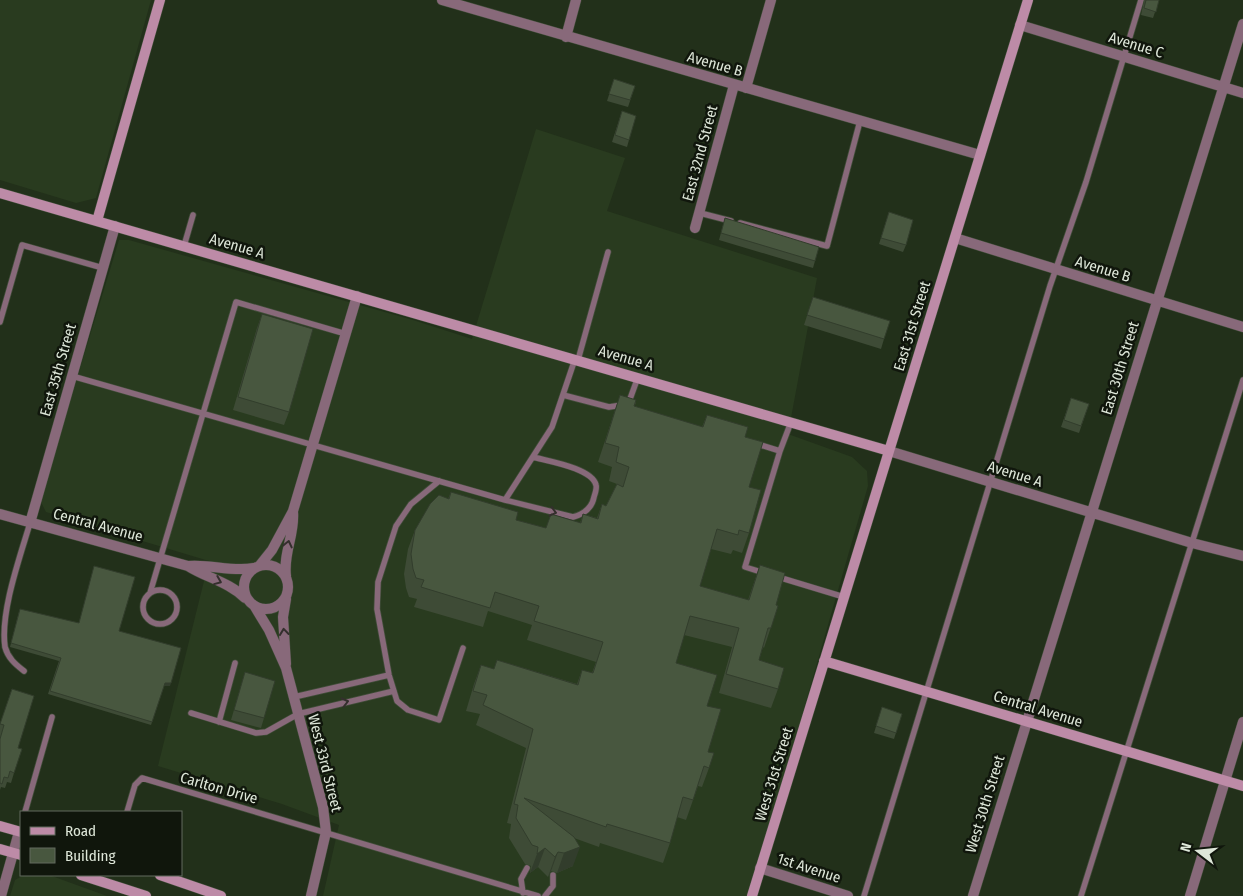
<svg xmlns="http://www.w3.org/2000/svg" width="1243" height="896" viewBox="0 0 1243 896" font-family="'Fira Sans Condensed',sans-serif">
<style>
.built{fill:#293b1f}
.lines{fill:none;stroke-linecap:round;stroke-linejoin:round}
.lane-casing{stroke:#404d39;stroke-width:7}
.street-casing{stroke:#404d39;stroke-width:11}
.secondary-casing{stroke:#404d39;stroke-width:11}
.lane{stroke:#88697a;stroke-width:5.5}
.street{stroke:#88697a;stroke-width:10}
.secondary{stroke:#bd8ba7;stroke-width:10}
.wall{fill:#3e4b36}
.shaded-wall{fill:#323d2c}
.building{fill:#48573f;stroke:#323d2c}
.oneway{stroke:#342f2d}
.labels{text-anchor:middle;stroke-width:5;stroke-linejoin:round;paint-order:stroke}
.street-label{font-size:15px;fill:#dee7d9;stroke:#10160c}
</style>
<rect width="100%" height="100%" fill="#22301a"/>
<path class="built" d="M0,0H151L96,198L76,203L0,180Z
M536,129L625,158L607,211L817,278L788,434L852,457L867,471L868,486L750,896H323L339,825L282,804L158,766L209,561L46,512L40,500L119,240H129L413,320L472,339Z
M24,875H49L107,896H10L15,880Z"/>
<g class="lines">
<defs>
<path id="lane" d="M700,213L731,221
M740,223L827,246L860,121
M184,246L193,215
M0,322L22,245L103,268
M578,360L608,252
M72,376L505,500L573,517C584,514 592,508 594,497C595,494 597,488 596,485C592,468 547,461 533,457
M563,395L609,407L622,405
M632,403L630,399L638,377
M754,443L780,451L791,422
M439,481L411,504L396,526L378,582L377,609L389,675L397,701L408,710L439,720L463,648
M505,500L552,427L575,359
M764,573L745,567L780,451
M778,577L844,597
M143 607a17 17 0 1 1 34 0a17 17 0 1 1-34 0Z
M150,593L236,302L346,334
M24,671C15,664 8,658 5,647C0,612 20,557 30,523
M294,697L389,675
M191,713L256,733L266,732L298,714L394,691
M219,722L235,663
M25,812L52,717
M127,812L135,785L142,778L538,896
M523,893L521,879L527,868
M545,896L553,886V875
M864,896L1050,286L1086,182L1141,0
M1081,896L1243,380"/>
<path id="street" d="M442,0L980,155
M1020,25L1243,93
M566,37L576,0
M746,88L771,0
M695,228L734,85
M955,238L1243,327
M889,451L1192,543L1243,556
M0,514L188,566C207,578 229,582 245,598
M30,523L115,226
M244 587a22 22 0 1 1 44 0a22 22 0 1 1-44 0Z
M260,565L272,550L293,511L357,296
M188,566C211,564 231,572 254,568
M286,576C283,553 295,534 293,512
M255,607L269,630L286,668L323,807L326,832L311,896
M286,664L283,617L286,599
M760,868L848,896
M1,896L19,832
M973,896L1243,24
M1190,896L1243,722"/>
<path id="secondary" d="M0,193L889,451
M97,221L160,0
M824,661L1243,786
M0,826L21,832
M0,849L21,855
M81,875L146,896
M160,875L221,896
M752,896L1028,0"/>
</defs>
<use href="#lane" class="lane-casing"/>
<use href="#street" class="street-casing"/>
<use href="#secondary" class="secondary-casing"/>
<use href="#lane" class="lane"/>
<use href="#street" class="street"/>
<use href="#secondary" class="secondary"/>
</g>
<path class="wall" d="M1144,0H1159L1153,18L1141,15Z
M614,79L635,86L628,107L607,101Z
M622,111L629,140L627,147L612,142Z
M889,212L906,245L903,252L879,244Z
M725,218L815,261L813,268L719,240Z
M813,297L884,339L881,349L804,325Z
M262,314L289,412L284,425L233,410L257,328Z
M620,395L634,406L702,427L707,415L745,437L749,487V533L742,553L733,550L731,554L711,549L700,586L748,600L760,565L776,605L778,606L764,648L763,647L759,660L778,689L771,708L719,693L732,647L684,635L676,663L707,706L708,752L709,768L702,787L698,786L686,820L677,817L670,843L663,863L600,843L599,847L574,838L573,866L557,873L551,871L548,877L538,867L530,873L531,866L525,864L509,838L511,824L507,823L526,748L476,725L480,714L466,711L474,684L481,665L494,669L497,660L577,684L582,670L592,673L596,662L527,640L532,625L488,611L483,627L414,607L417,599L409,597L406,588L404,574L408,549L415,530L448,499L451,492L516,520L546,528L551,514L580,523L583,514L597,518L602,504L606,506L617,484L609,481L612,467L598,462Z
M1071,398L1089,404L1079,433L1061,427Z
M19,612L119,631L170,686H164L151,725L48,694L59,661L10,647Z
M245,672L264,718L261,728L231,720Z
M12,689L18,748L14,773L11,783L7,782L5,788L1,787L0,790V724Z
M882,707L902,714L894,739L874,733Z"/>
<path class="shaded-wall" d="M165,683H171L170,686H164Z
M580,847L573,866L557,873L564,853Z
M545,848L538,867L530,873L537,854Z
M558,852L551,871L548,877L555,857Z"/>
<path class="building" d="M1146,0H1159L1156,12L1144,8Z
M614,79L635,86L630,100L609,94Z
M622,111L636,116L629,140L615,135Z
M889,212L913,220L906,245L881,238Z
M725,218L819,247L815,261L721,233Z
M813,297L890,321L884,339L807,315Z
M262,314L313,329L289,412L238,397Z
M620,395L636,400L634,406L703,427L707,415L748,427L745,437L763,442L749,487L761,490L749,533L739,530L738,535L717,529L700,586L749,600L760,565L785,573L776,605L778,606L771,628H768L759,660L784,668L778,689L726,674L739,628L690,616L676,663L717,675L707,706L721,709L708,752L714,753L709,768L704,766L693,800L683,797L670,843L607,824L606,827L524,798L574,837L580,847L564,853L558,852L555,857L545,848L537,854L538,847L532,845L516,818L518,805L514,804L533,729L483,705L487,695L473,691L481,665L494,669L497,660L578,685L582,670L593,673L603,642L534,621L539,606L495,592L490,608L421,587L424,580L416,578L413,569L411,554L415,530L430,504L439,495L449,499L451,492L518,512L516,520L546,528L551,514L581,523L583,514L598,519L602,504L606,506L617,484L623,487L629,467L616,462L619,447L605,443Z
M1071,398L1089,404L1081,426L1064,420Z
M94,566L135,577L119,631L181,648L171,683H165L152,722L50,691L61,658L11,643L20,609L79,623Z
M245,672L275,681L264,718L234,710Z
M12,689L34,696L18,748L22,749L14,773L10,771L8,778L4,777L2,784L0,783V739L4,725L0,724Z
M882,707L902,714L896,733L876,726Z"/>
<defs><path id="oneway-chevron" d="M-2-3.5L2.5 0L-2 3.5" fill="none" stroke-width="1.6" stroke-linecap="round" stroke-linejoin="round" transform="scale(1.25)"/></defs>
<g class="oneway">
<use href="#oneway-chevron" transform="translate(553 512) rotate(15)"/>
<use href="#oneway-chevron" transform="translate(288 544) rotate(-77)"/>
<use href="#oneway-chevron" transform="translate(218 581) rotate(22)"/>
<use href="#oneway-chevron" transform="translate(284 632) rotate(-96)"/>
<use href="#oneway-chevron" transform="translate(345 702) rotate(-14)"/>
</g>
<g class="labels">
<g class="street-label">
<text transform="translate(1136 45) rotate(17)" y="5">Avenue C</text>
<text transform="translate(715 64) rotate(16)" y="5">Avenue B</text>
<text transform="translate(700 153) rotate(-75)" y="5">East 32nd Street</text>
<text transform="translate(237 246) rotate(16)" y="5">Avenue A</text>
<text transform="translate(1103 269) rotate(17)" y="5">Avenue B</text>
<text transform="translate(912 326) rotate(-73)" y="5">East 31st Street</text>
<text transform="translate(626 358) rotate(16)" y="5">Avenue A</text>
<text transform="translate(1120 368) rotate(-73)" y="5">East 30th Street</text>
<text transform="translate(58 370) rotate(-74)" y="5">East 35th Street</text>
<text transform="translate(1015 474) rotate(17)" y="5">Avenue A</text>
<text transform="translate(98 525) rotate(15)" y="5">Central Avenue</text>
<text transform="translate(1038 709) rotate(17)" y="5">Central Avenue</text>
<text transform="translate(325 763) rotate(76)" y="5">West 33rd Street</text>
<text transform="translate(774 774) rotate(-73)" y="5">West 31st Street</text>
<text transform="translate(219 788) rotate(16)" y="5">Carlton Drive</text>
<text transform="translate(985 804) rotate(-73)" y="5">West 30th Street</text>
<text transform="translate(809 868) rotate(18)" y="5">1st Avenue</text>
</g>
</g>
<rect x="20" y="811" width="162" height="65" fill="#10160c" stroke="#626a5e"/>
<rect x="30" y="827" width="25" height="8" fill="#bd8ba7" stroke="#626a5e"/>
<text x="65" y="836" font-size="15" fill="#dee7d9">Road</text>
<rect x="30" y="848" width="25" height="15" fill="#48573f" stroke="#626a5e"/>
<text x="65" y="861" font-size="15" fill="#dee7d9">Building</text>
<g transform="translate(1198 851) rotate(286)" stroke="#10160c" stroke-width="4" paint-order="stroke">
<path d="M0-4L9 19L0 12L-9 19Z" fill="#dee7d9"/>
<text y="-8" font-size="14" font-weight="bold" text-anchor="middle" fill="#dee7d9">N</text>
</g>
</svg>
